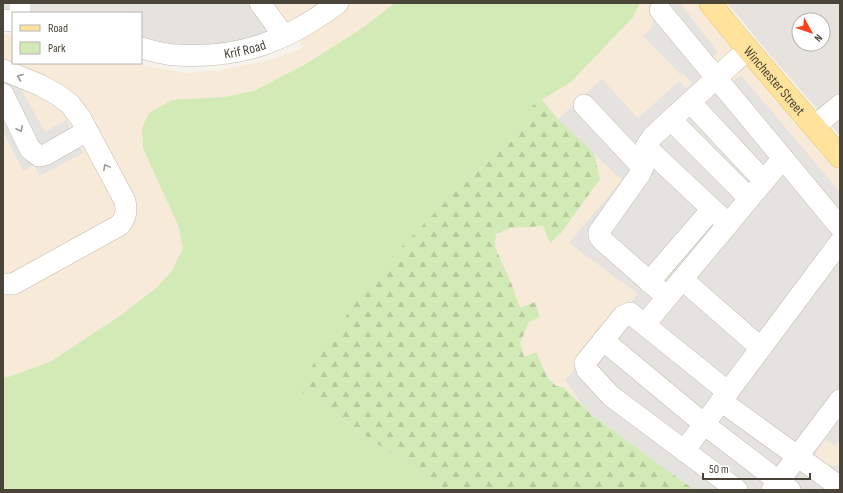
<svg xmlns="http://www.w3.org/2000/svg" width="843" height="493" viewBox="0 0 843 493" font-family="'Sofia Sans Condensed',sans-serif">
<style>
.commercial{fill:#f7ead8}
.industrial{fill:#e6e2dd;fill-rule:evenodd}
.green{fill:#d2eab5}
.forest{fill:url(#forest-firs)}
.parking{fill:#e5e3e0}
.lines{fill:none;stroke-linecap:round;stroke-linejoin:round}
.minor-casing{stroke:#c2bbae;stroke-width:22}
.major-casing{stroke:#e6c16a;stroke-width:23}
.minor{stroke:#fff;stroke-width:21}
.major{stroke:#ffe39c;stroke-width:22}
.oneway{stroke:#9c9892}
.labels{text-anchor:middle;stroke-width:3;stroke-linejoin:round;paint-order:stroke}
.street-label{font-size:14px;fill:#4b4439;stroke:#fff}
</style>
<defs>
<pattern id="forest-firs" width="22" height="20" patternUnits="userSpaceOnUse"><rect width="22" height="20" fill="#d2eab5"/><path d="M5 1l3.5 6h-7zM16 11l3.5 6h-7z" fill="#b6ca9c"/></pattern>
</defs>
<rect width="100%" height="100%" fill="#f6f3ec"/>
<path class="commercial" d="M273,3H696L840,173V490H691L692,488L592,415L563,387L556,386L547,377L536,352L524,357L520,343L529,322L540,317L520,308L512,285L495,247L496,233L511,228L544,225L550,242L600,178L558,119L542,100L532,107V122L458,189L178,226L183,248L172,271L156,288L121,315L50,362L8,377L3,376V34L13,36V63H130L186,73L219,70L270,60L303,48Z"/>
<path class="industrial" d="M3,3H273L271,34L226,46L163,44L141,39V13H3Z
M727,3H840V136L765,49ZM799,20H823V44H799Z"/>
<path class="green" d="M395,3H640L633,17L571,82L532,106V122L458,189L303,394L324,407L444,490H3V376L8,377L50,362L121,315L156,288L172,271L183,248L178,225L143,148L142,128L149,113L172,100L224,97L254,91L306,64L364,27Z"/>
<path class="forest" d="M542,100L558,119L594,153L600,179L561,233L550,243L543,226L511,228L496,234L495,247L512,285L520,308L535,302L540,317L529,322L520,343L524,357L536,352L547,377L556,386L563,387L592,415L692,488L691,490H444L324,407L303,394L298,387L374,275L458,189L532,122V106Z"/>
<path class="parking" d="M662,3H680L718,52L713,57L732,82L741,75L840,192V440L835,446L825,440L815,455L817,459L826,466L840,465V490H691L692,488L592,415L581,403L565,380L638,294L569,243L622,180L558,119L602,79L638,118L679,81L686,88L692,83L682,72L680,74L643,36L652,27L653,18L650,14Z
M3,83L20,87L45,132L66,120L83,153L40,176L34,165L23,171L3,131Z"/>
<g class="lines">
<defs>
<g id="minor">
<path d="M260,3L284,36"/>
<path d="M660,10L840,227"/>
<path d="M20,13V3"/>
<path d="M3,20L13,21"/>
<path id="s1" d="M141,48C153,51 165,55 177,55C241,59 287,41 338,3"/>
<path d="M3,70L40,85L58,95L70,104L81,119L125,201C127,211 126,217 120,225L13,284H3"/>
<path d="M3,94L30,149L39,156L45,155L87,131"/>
<path d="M690,102L764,181"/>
<path d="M584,105L643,168"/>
<path d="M671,120L749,198"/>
<path d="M814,127L840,105"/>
<path d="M646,147L728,224"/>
<path d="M682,279L761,348"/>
<path d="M649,282L712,209"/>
<path d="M667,297L602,240L599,236V232L640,174C645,164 643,154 647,145C649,142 651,139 653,136L748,49"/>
<path d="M645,324L783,158"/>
<path d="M603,340L704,424L790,490"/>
<path d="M728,392L630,313L623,316L585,363L587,370L611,396L737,490"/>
<path d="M721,401L840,487"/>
<path d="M684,451L840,242"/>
<path d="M772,490L840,400"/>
</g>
<g id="major">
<path id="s2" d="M710,3L740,40L840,157"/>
</g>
</defs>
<use href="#minor" class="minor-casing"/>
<use href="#major" class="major-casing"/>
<use href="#minor" class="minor"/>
<use href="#major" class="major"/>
</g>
<defs><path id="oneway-chevron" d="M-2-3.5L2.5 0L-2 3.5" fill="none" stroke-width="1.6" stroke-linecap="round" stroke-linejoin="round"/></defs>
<g class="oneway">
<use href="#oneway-chevron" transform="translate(20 77) rotate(-158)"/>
<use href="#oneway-chevron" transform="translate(20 129) rotate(64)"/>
<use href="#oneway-chevron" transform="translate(106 167) rotate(-118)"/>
</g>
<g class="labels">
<g class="street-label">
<text dy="5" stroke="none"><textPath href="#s1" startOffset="105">Krif Road</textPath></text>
<text dy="5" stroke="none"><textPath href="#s2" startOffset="101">Winchester Street</textPath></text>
</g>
</g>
<rect width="843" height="493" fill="none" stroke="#4b4439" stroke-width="8"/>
<rect x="12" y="12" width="130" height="52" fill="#ffffff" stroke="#b7b4b0"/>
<rect x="20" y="25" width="20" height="6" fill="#ffe39c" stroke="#b7b4b0"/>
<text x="48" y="32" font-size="12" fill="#4b4439">Road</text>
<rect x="20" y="42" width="20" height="12" fill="#d2eab5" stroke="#b7b4b0"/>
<text x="48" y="52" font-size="12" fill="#4b4439">Park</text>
<g transform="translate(811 32) rotate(130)"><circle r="19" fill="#ffffff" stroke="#b7b4b0"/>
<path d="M0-3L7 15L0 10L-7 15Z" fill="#fc3f1d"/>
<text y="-6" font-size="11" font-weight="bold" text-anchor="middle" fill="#4b4439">N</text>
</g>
<path d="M703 473v6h107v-6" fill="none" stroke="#4b4439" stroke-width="2"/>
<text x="709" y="473" font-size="12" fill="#4b4439" stroke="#ffffff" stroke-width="3" paint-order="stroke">50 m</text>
</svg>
